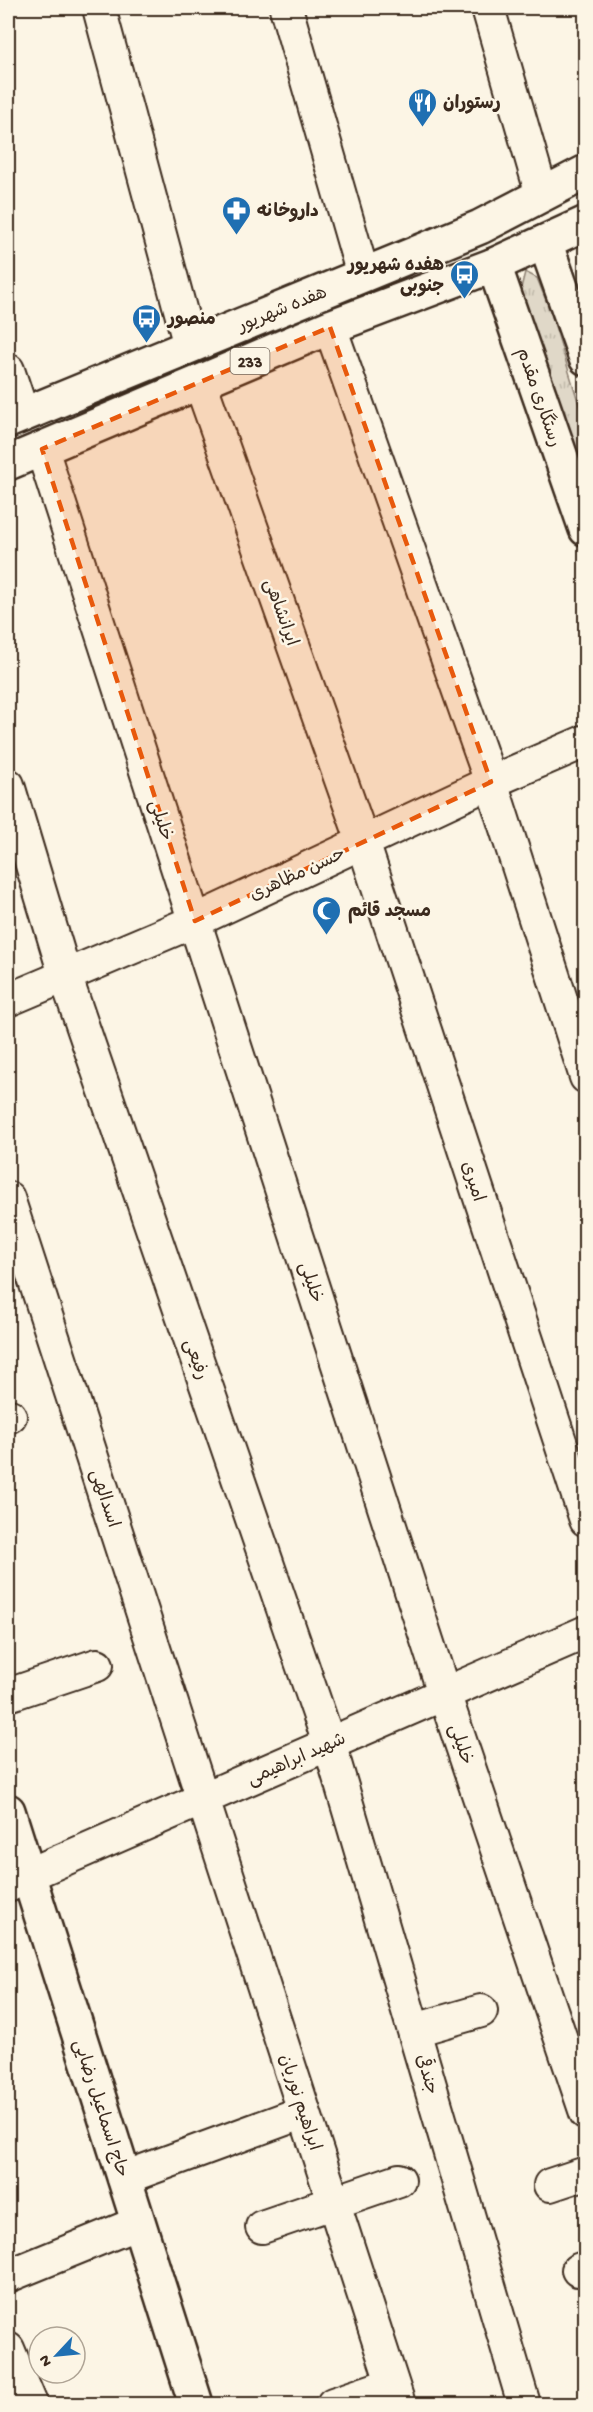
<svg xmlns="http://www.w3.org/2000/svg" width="593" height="2412" viewBox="0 0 593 2412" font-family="'Gochi Hand','Playpen Sans Arabic',sans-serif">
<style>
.grass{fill:url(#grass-tufts);stroke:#8e8173;stroke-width:1.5}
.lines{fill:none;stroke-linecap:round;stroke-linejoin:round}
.street-casing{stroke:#3b2a1e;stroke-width:36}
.secondary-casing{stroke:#3b2a1e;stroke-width:38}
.primary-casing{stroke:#3b2a1e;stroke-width:38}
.street{stroke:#fcf5e5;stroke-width:32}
.secondary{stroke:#fcf5e5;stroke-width:33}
.primary{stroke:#fcf5e5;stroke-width:33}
.marked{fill:#e8590c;fill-opacity:0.2;stroke:#e8590c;stroke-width:4.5;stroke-dasharray:12 8;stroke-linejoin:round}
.labels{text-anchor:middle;stroke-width:5;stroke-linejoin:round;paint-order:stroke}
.shield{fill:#fcf5e5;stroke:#75675a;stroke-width:1.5}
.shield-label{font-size:16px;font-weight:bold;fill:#3b2a1e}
.poi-label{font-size:18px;font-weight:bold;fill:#3b2a1e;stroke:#fcf5e5;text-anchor:start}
.street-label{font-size:18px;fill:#3b2a1e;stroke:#fcf5e5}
</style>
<defs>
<pattern id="grass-tufts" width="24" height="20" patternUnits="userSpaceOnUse" patternTransform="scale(1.5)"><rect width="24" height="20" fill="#e0d8c8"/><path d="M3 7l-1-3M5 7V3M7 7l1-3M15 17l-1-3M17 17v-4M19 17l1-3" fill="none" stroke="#c1baab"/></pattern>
</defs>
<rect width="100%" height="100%" fill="#fcf5e5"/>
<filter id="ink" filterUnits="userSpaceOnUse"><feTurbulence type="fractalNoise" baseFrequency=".0167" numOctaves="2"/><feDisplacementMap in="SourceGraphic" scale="12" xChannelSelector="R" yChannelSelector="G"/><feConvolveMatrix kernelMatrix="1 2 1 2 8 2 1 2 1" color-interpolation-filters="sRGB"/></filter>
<g filter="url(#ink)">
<path class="grass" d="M525,272L537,278L551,313L585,424V483L521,288Z"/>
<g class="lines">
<defs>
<path id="street" d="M99,8L190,346
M286,8L363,275
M488,8L542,195
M330,327L491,782L586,1077
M8,370L23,415
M200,382L363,842L586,1520
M42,449L444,1693L586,2113
M8,785L65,975L329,1743L524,2404
M8,1000L195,921L491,782L586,741
M8,1198L399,2404
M8,1417L10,1416
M8,1695L97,1665
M8,1886L28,1875L586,1632
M415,2030L481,2011
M124,2178L304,2112
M550,2185L586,2173
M262,2227L399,2180
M578,2270L586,2267
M8,2276L138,2223
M8,2349L31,2404
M333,2404L392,2384"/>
<path id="secondary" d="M545,242L586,358
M494,265L586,529
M8,1811L196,2404"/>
<path id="primary" d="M8,421L480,227L586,172
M8,463L330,327L494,265L586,223"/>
</defs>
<use href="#street" class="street-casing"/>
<use href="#secondary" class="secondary-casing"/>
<use href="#primary" class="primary-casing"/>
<use href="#street" class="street"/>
<use href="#secondary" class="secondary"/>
<use href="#primary" class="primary"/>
</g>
</g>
<path class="marked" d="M330,327L491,782L195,921L42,449Z"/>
<defs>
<symbol id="restaurant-pin" viewBox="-11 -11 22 30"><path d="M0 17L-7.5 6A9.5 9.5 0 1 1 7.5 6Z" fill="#1f6fb2" stroke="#fcf5e5"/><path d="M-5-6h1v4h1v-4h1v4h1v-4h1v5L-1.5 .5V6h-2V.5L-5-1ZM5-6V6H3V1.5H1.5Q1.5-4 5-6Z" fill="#fff"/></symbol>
<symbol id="pharmacy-pin" viewBox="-11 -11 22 30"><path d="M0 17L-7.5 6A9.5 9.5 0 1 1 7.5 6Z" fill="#1f6fb2" stroke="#fcf5e5"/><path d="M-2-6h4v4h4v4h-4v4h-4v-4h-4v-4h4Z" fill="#fff"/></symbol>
<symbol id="bus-pin" viewBox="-11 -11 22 30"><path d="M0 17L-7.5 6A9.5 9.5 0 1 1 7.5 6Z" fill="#1f6fb2" stroke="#fcf5e5"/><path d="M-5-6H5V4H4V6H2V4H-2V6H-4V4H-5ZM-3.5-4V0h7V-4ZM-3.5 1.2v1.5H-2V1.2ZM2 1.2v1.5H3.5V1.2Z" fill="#fff"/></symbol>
<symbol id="mosque-pin" viewBox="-11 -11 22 30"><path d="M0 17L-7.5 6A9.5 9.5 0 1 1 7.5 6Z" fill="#1f6fb2" stroke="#fcf5e5"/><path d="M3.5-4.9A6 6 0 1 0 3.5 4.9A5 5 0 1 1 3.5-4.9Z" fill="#fff"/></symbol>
</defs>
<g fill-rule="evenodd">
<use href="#restaurant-pin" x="406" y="86" width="33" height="45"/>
<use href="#pharmacy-pin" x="220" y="194" width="33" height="45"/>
<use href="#bus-pin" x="448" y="258" width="33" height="45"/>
<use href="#bus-pin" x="130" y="302" width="33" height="45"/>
<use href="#mosque-pin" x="310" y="894" width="33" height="45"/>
</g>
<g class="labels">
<rect class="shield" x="230.5" y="348" width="39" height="26" rx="4.5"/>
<g class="shield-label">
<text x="250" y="367">233</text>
</g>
<g class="poi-label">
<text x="443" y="108">رستوران</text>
<text x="257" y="216">داروخانه</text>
<text x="444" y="270" text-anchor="end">هفده شهریور<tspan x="444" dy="21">جنوبی</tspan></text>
<text x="168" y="324">منصور</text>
<text x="348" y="916">مسجد قائم</text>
</g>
<g class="street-label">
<text transform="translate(282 308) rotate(-22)" y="6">هفده شهریور</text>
<text transform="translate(540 397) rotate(71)" y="6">رستگاری مقدم</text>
<text transform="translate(282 612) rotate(70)" y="6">ایرانشاهی</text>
<text transform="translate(162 820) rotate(72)" y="6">خلیلی</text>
<text transform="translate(297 873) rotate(-25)" y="6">حسن مظاهری</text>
<text transform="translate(474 1181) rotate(72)" y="6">امیری</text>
<text transform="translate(312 1282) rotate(72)" y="6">خلیلی</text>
<text transform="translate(197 1359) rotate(71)" y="6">رفیعی</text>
<text transform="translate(106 1498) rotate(72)" y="6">اسدالهی</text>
<text transform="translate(462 1744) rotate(71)" y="6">خلیلی</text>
<text transform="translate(296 1758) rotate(-24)" y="6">شهید ابراهیمی</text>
<text transform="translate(428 2074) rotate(74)" y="6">جندقی</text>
<text transform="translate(301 2102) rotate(72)" y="6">ابراهیم نوریان</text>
<text transform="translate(102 2108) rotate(72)" y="6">حاج اسماعیل رضایی</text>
</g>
</g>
<rect width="593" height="2412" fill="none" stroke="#fcf5e5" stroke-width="30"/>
<rect x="15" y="15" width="563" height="2382" fill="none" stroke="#3b2a1e" stroke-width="2" filter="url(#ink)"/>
<g transform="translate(57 2355) rotate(244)"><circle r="28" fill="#fcf5e5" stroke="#afa495" stroke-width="1.5"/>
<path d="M0-4.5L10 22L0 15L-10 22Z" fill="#1f6fb2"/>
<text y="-9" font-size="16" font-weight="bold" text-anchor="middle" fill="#3b2a1e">N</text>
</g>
</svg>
